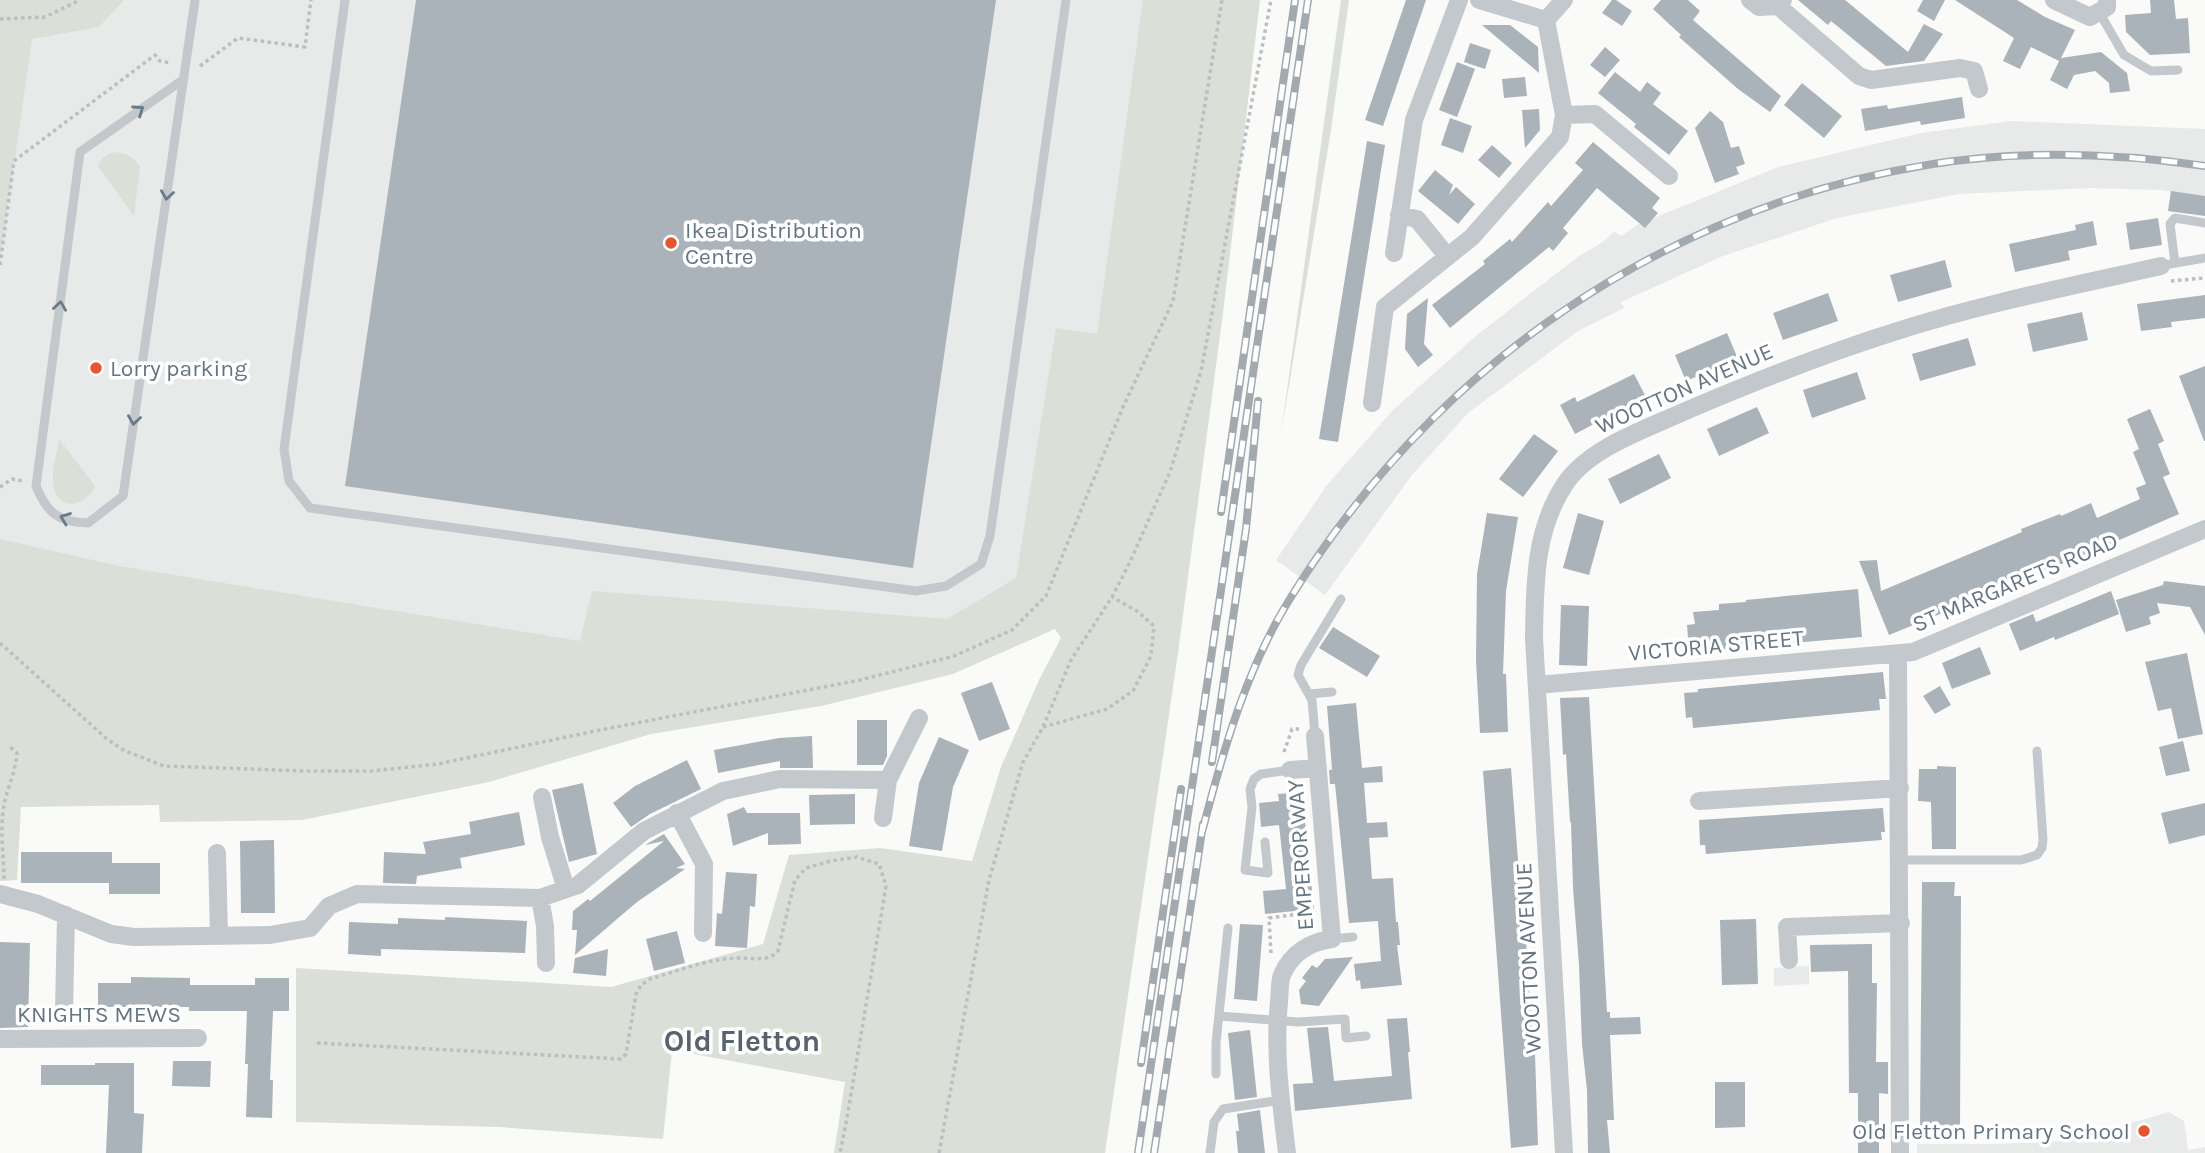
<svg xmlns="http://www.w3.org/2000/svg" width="2205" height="1153" viewBox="0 0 2205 1153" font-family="Karla,sans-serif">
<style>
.built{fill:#e8e9e9}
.green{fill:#dadfd7}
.building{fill:#aab3b9}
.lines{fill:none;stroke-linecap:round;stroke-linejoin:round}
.path{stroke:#bbbfc2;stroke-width:3.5;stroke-dasharray:3.5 3.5;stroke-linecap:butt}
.lane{stroke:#c3c8cc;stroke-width:9}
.street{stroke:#c3c8cc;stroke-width:18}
.rail-casing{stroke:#a2aab0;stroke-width:8}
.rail{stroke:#fff;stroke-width:5;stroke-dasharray:16;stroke-linecap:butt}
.oneway{stroke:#6a7a87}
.poi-dot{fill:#e4572e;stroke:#fff;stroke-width:2.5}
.labels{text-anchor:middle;stroke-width:7;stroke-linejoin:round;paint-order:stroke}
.poi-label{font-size:23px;fill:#657683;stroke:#fff;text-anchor:start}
.street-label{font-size:23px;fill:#657683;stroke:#fff}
.district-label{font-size:30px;font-weight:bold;fill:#57646e;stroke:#fff}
</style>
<rect width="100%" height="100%" fill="#fafaf8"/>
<path class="built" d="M88,0H1196L1077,524L954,656L0,643V233L29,22Z
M2011,121L2205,129V196L2160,190L2090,188L1959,194L1837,218L1723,256L1621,302L1624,308L1578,331L1468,413L1412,475L1325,595L1276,560L1327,485L1393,410L1477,335L1579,256L1603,242L1614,231L1621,236L1637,225L1778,167L1921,133Z
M1809,966V984L1774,986V968Z
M2169,1112L2184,1121L2188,1150L2205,1147V1153H1917V1144H1995L2068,1141Z"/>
<path class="green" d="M0,0H124L99,27L32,39L0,261Z
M1143,0H1260L1223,313L1178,653L1105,1153H834L845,1082L672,1050L663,1139L499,1127L296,1122V968L611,987L763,944L789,855L880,848L972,861L1001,767L1039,680L1061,638L1055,629L953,674L821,706L651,734L489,782L302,820L160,822L159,805L21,807L17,880L0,881V539L119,566L580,641L592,591L947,619L1016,578L1056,328L1097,334Z
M1341,0H1349L1331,130L1281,434Z
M112,152C125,153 132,155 140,166L134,216L98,166L103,158Z
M59,439L95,486C86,506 61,512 54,489C50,474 57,454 59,439Z"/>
<path class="building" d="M416,0H996L913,568L345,486Z
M1406,0H1426L1383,126L1365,120Z
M1612,0H1616L1632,11L1622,26L1602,13Z
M1661,0H1688L1700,11L1693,20L1781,96L1770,112L1738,89L1679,37L1681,35L1653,9Z
M1798,0H1845L1908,52L1924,24L1943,34L1924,61L1886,66L1831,21L1828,25Z
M1923,0H1945L1934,21L1917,11Z
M1955,0H2017L2045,17L2075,30L2061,58L2101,52L2127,73L2130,91L2110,93L2109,83L2095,71L2074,75L2067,89L2050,80L2059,61L2031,47L2020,69L2003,61L2014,38Z
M2150,0H2174L2176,19L2188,18L2190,53L2150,55L2126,32L2125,15L2151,13Z
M1482,25H1510L1538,47L1539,73Z
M1470,43L1491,50L1485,69L1464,62Z
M1605,47L1620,60L1605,77L1590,65Z
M1457,62L1475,69L1457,117L1439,110Z
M1615,72L1640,92L1647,82L1661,93L1653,104L1688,131L1669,155L1634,127L1636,124L1598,93Z
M1525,77L1527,96L1504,98L1502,79Z
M1802,83L1842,116L1824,138L1784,105Z
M1962,97L1965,118L1921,125L1920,121L1865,131L1861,109L1887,105L1888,109Z
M1539,109L1540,130L1525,148L1522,110Z
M1710,111L1723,122L1731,148L1739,146L1745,164L1736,167L1739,174L1715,183L1695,128Z
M1450,118L1472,126L1463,153L1441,145Z
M1367,141L1385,145L1338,442L1319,439Z
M1593,142L1660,198L1652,208L1658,213L1645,228L1597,188L1563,228L1568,233L1553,251L1549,247L1450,328L1432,305L1485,264L1483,261L1510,239L1512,242L1548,202L1551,206L1583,170L1575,163Z
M1492,145L1512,163L1499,178L1478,160Z
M1435,170L1453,185L1449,195L1456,187L1475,204L1458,224L1418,191Z
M2171,191L2205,196V216L2168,211Z
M2158,218L2162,245L2130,250L2126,223Z
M2093,221L2097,245L2068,251L2070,260L2015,272L2009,244L2076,230L2075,225Z
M1945,260L1952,287L1898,302L1890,275Z
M1828,293L1838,321L1783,340L1773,313Z
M2205,295V318L2171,322L2172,327L2141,331L2137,304Z
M1428,298L1424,344L1433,355L1418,367L1405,349L1407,314Z
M2082,312L2088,340L2033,352L2027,324Z
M1727,333L1738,359L1686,381L1675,355Z
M1968,338L1976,365L1920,381L1912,354Z
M2205,366V441H2204L2179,376Z
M1857,372L1866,399L1812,418L1803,390Z
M1634,374L1647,399L1597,425L1596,423L1575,434L1560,405L1575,397L1577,402Z
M1757,407L1769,433L1719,456L1707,429Z
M2150,409L2164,441L2158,444L2170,474L2163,477L2179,514L2108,545L1889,635L1859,561L1877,560L1881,591L2022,532L2021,529L2060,514L2061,516L2091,503L2097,518L2140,499L2136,488L2146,484L2133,452L2139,449L2127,419Z
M1534,434L1558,451L1523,497L1499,479Z
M1659,454L1671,478L1620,504L1608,479Z
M1487,513L1518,517L1506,591L1503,674H1506L1508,732L1480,733L1476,661L1477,574Z
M1578,513L1604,521L1589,575L1563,568Z
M2164,581L2205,586V635L2190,607L2157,603L2160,613L2149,617L2151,624L2126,632L2116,600L2163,585Z
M1858,589L1862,637L1689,652L1687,625L1695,624L1693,612L1719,610V604L1746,602V600Z
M2111,591L2119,614L2055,640L2054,637L2020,651L2009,624L2033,614L2036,622Z
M1561,605L1589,606L1587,666L1559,665Z
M1333,627L1380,656L1367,677L1319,648Z
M1980,647L1991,674L1952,689L1942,663Z
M2187,653L2203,734L2178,739L2171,708L2158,711L2145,662Z
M1883,672L1886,699H1879L1880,710L1693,728L1692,717L1686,718L1684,693L1698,692V689Z
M992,682L1010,729L979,741L961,693Z
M1940,686L1951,705L1935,714L1923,696Z
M1589,697L1607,1012H1610V1018L1640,1017L1641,1034L1610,1035L1614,1120H1607L1610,1153H1588L1587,1090L1582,1044L1579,965L1573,888L1571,822H1570L1566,754L1563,755L1560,698Z
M1356,703L1362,768L1382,766L1383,782L1364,783L1367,823L1387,822L1388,837L1369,838L1372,879L1393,878L1396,922H1398L1400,945H1397L1402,985L1361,989L1360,980L1356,981L1354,964L1381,961L1378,921L1349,923L1335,784H1330L1329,770L1334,769H1332L1327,706Z
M857,720H887V756L883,765H857Z
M812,736L813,768H780V761L718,773L714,750L779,738Z
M939,737L969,750L953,787L942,851L909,846L919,783Z
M2183,741L2190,771L2166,776L2159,747Z
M687,760L701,789L650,814L631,827L613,803L635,786Z
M1937,766L1956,767V849H1932L1931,802L1918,801L1919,769H1937Z
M1511,768L1524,939H1526L1533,1054H1535L1538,1145L1511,1148L1483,771Z
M583,783L597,854L569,862L552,790Z
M1302,792L1314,909L1265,914L1263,891L1286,889L1279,825L1261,827L1259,803L1279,801L1278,794Z
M855,794V824L810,825L809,795Z
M2205,803V835L2169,844L2161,813Z
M744,807L747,813H800L801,844L768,845V833L733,846L727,814Z
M1883,808L1885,832H1881L1882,840L1706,854L1705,845H1700L1699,820Z
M519,812L525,845L460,858L462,868L417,876L416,884L383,883L384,852L426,854L423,842L471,834L469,822Z
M664,834L685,864L676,868L685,869L637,902L575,955L577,930H572L573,911L588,899L590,901L664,841L645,845Z
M274,840L275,913H241L240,841Z
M21,852H112V863H160V894H109V883H21Z
M726,872L757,874L755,907L750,906L747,948L715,946L717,913L722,914Z
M1922,882H1955L1954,896H1961L1960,1129H1920Z
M445,917L527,921L525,953L381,949V956L348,954L349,922L398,924V918L445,920Z
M1756,919L1758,984L1722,985L1720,920Z
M1240,924L1263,925L1257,1001L1234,999Z
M677,931L685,963L654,971L646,939Z
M0,942L30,943L28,1027L0,1028Z
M1872,944V983H1877L1876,1062H1888V1094L1879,1093V1153H1858V1093H1849L1848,971L1811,972L1810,945Z
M608,949L606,976L573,973L575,958Z
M1353,957L1319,1006L1301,1004L1299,990L1306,981L1302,978L1312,965L1317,968L1325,959Z
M131,977L190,978V985H255V978H289V1011H273L270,1080H273L272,1118L246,1117L248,1064H245L247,1011H189V1007H98V983H131Z
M1407,1018L1410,1052H1408L1412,1099L1295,1111L1293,1084L1313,1083L1307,1028L1328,1027L1334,1081L1392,1076L1387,1019Z
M1250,1030L1257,1097L1235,1100L1228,1033Z
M173,1061H211L210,1087L172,1086Z
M95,1063H134V1113L144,1114L142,1153H106L109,1085H41V1065H95Z
M1715,1082H1745V1127L1715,1128Z
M1260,1110L1265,1153H1238L1236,1131H1239L1237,1114Z"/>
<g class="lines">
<path class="path" d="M0,19L45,17L80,0
M200,66L238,38L305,47L311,0
M0,265L14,161L155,55L160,61L171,63
M2171,281L2204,278
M0,487L12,479L23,481
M0,643L107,739L125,751L164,766L305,771H371L438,764L595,731L860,680L954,656L1012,630L1046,596L1123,407L1173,301L1222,0
M1043,727L1107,709L1133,691L1151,656L1154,626L1137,611L1112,597
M1284,752L1292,729H1299
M4,879C4,857 0,833 3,812C5,791 16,773 17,753L9,746
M1271,953L1269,918L1313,912
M317,1043L621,1059L626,1054L636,994L641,985L650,979C678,971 707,959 736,958C751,957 768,963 778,951L795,880L806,868L831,861L857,857L879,864L886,886L847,1118L840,1153
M939,1153L989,880L1023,762L1043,727L1071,660L1112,597L1129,564L1170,472L1201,371L1271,0"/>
<path class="lane" d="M345,0L284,449L289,481L310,508L916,591L946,586L981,564L990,536L1066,0
M2099,12L2124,55L2151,71L2178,70
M184,79L80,152L36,486C47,513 58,522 88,523L123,496L195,0
M2175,263L2170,224L2175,218L2205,223
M2170,264L2205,258
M1309,694L1332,692
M1315,736L1312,700L1298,675L1301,665L1341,599
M1265,842L1268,873L1245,870L1252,807L1250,789L1254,779L1261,774L1290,770
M1901,860H2021L2037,855L2042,848L2043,840L2037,751
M1332,939L1353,937
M1219,1016L1298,1022L1345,1019L1346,1038L1366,1036
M1216,1074V1043L1228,928
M1210,1153L1214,1122L1223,1109L1281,1100"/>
<path class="street" d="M1479,0L1546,20
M1750,0L1759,7L1778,6L1783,0
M2054,0L2090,17L2107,7V0
M1778,6L1859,76L1871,80L1960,68L1974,71L1979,89
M1546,20L1564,0
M1564,115L1595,114L1669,176
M1399,215L1417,219L1447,256
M1394,253L1414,120L1459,0
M1372,403L1385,307L1472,237L1560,137L1564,115L1546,20
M1898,654L1900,1153
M1537,685L1913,652L2205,529
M1290,770L1318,768
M888,780L919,718
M542,797L550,837L566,889
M1699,801L1900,788
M677,813L704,864L703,933
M217,853L219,936
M0,894L38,904L111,934L134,937L270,935L310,928L329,906L357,894L540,898L578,885L644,831L723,791L780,779L888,780L883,818
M540,898L545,926L546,963
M1789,960L1787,927L1901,923
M64,1012L66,915
M0,1039L198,1038
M1287,1153C1281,1102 1274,1053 1279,1002C1280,993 1279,983 1282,975C1291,953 1310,942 1332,939L1315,736
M1564,1153L1534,638C1535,584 1534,531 1565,484C1588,449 1643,430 1681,413C1751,383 1821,355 1894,332C1981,304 2072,286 2161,266"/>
<defs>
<path id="rail" d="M1221,512L1295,0
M1212,762L1246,529L1258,401
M1202,832C1223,751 1246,669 1291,597C1435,366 1663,207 1933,164C2022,150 2116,153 2205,166
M1141,1063L1181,789
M1138,1153L1308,0
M1154,1153L1203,824"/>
</defs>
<use href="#rail" class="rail-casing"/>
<use href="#rail" class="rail"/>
</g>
<defs><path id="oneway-chevron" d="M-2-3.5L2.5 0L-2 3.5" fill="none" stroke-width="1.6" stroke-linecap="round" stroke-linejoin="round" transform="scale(1.75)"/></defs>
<g class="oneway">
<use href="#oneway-chevron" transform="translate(139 110) rotate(-35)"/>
<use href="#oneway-chevron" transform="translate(167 195) rotate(98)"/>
<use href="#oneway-chevron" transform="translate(60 306) rotate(-82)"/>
<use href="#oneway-chevron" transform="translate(134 420) rotate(98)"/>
<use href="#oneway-chevron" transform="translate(65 518) rotate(-159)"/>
</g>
<g class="poi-dot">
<circle cx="671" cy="243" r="7"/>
<circle cx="96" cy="368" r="7"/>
<circle cx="2144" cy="1131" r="7"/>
</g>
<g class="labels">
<g class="poi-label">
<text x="685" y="238">Ikea Distribution<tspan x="685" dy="26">Centre</tspan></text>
<text x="110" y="376">Lorry parking</text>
<text x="2130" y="1139" text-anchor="end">Old Fletton Primary School</text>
</g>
<g class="street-label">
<text transform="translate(1684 388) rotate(-24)" y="8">WOOTTON AVENUE</text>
<text transform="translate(2015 582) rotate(-23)" y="8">ST MARGARETS ROAD</text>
<text transform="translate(1716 645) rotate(-5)" y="8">VICTORIA STREET</text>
<text transform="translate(1300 855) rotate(-94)" y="8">EMPEROR WAY</text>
<text transform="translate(1528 958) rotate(-93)" y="8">WOOTTON AVENUE</text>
<text x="99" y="1022">KNIGHTS MEWS</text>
</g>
<g class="district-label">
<text x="742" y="1051">Old Fletton</text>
</g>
</g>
</svg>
